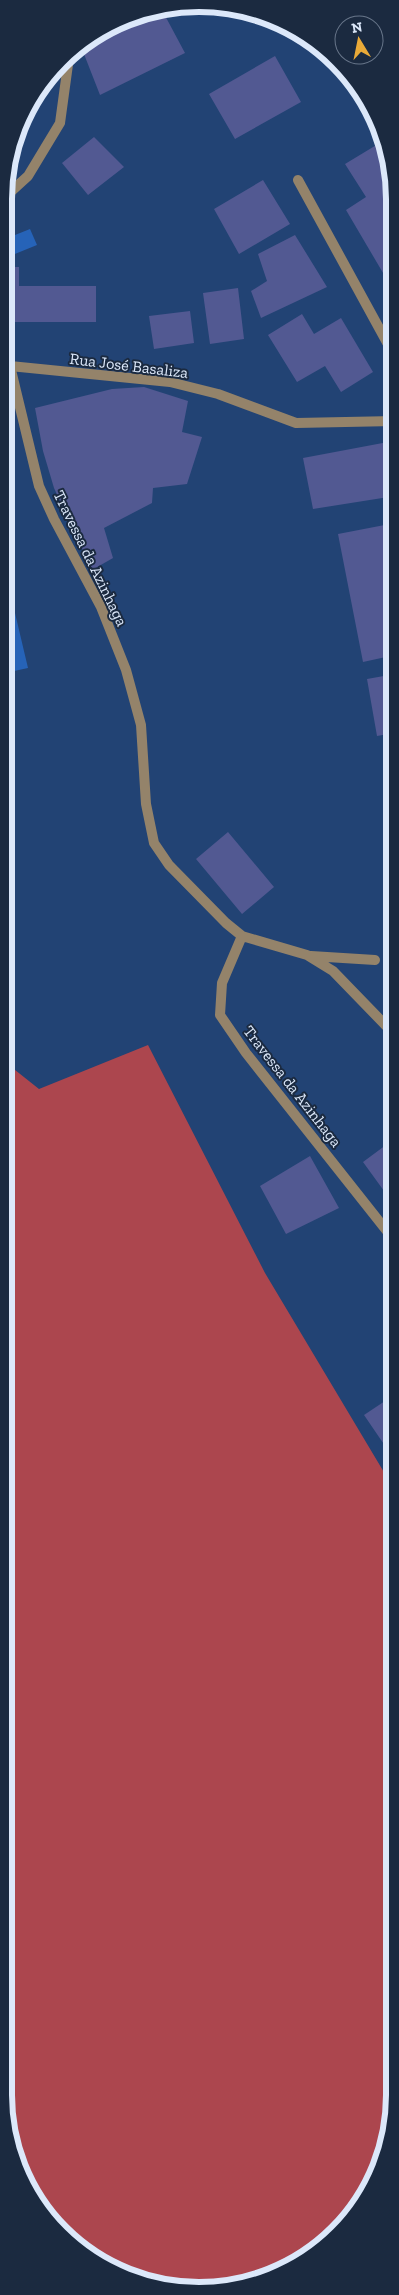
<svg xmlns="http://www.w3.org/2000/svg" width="399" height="2295" viewBox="0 0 399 2295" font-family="'Zilla Slab',serif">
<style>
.green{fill:#ac464e}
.water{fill:#2663b8}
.building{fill:#525992}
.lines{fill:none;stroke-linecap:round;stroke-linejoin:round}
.minor{stroke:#94836a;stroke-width:10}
.labels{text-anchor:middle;stroke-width:4;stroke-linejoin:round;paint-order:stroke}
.street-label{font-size:16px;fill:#dce8fa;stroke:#1b2a40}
.rim{fill:none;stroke:#dce8fa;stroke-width:6}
</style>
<rect width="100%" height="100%" fill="#224374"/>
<path class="green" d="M148,1045L265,1273L394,1489V2121L375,2182L328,2243L262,2281L187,2291L113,2271L61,2234L19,2170L4,2095L5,1062L39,1089Z"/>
<path class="water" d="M30,229L37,245L5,258V239Z
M15,613L28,668L5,673V616Z"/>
<path class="building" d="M149,10H162L185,53L100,95L82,49L83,43L100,35L102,39Z
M275,56L301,102L235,139L209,94Z
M94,137L124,167L88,195L62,163Z
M383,141L394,182L387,186L395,200V272L386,278L346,210L366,197L345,164Z
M263,180L290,224L239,254L214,209Z
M295,235L327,287L261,318L251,291L267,281L258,254Z
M5,267H19V286H96V322H5Z
M238,288L244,339L210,344L203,293Z
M190,311L194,343L154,349L149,316Z
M302,314L314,334L341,318L373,372L341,392L325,366L297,382L268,335Z
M144,387L188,401L182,432L202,437L187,484L153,488L152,503L104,528L113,558L92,570L54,488L43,451L35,408L112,389Z
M5,426L15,453L5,459Z
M388,442L395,496L313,509L303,458Z
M395,523V565L391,566L395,584V655L363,662L338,534Z
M395,674L394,733L377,736L367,679Z
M228,832L274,887L242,914L196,859Z
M394,1139V1200L392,1202L363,1162Z
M310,1156L339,1208L286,1234L260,1186Z
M394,1395V1459L364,1415Z"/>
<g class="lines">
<path class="minor" d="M298,180L395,357
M5,197L28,176L60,123L69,57
M7,364L10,366L170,382L218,394L296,423L395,421
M10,366L39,486L54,519L101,607L126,670L141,725L146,804L154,843L169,865L226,923L242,936L307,955L333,971L394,1034
M242,936L222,983L220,1015L246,1053L394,1240
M311,956L375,960"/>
</g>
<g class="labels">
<g class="street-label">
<text transform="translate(129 365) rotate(7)" y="6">Rua José Basaliza</text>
<text transform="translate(91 558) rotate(64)" y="6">Travessa da Azinhaga</text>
<text transform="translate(293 1086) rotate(52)" y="6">Travessa da Azinhaga</text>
</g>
</g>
<path d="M0 0H399V2295H0ZM199 12H199A187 187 0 0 1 386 199V2095A187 187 0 0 1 199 2282H199A187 187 0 0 1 12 2095V199A187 187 0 0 1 199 12Z" fill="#1b2a40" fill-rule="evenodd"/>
<path class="rim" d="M199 12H199A187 187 0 0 1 386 199V2095A187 187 0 0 1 199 2282H199A187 187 0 0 1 12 2095V199A187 187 0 0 1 199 12Z"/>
<g transform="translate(359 40) rotate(350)"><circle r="24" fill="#1b2a40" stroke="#68768a"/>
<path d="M0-4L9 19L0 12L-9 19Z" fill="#eaaa38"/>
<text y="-8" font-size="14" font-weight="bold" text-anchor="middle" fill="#dce8fa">N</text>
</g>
</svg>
